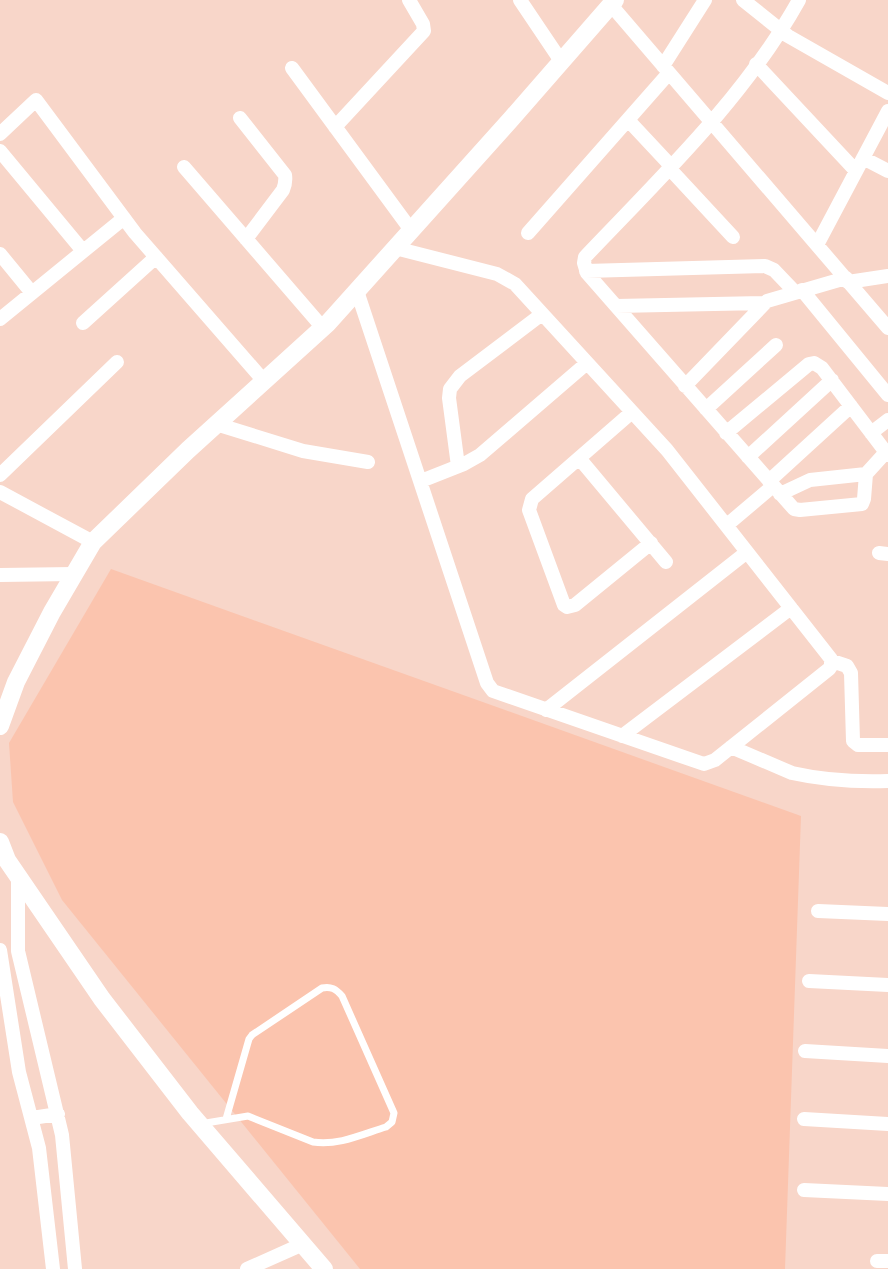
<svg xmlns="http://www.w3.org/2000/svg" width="888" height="1269" viewBox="0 0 888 1269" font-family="Karla,sans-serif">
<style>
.built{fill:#fbc4ae}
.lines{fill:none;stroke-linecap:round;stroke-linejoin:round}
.service{stroke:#fff;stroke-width:7}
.minor{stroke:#fff;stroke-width:14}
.tertiary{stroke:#fff;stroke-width:18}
</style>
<rect width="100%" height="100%" fill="#f8d6c9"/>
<path class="built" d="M111,569L801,816L785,1269H360L62,900L13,802L9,743Z"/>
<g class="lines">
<path class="service" d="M200,1124L248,1116L313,1142C338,1146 363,1134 386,1127L392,1122L394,1113L342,996C336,989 331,986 322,988L252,1035L249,1039L226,1119"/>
<path class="minor" d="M520,0L561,61
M743,0L788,36L888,93
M799,0C745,97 661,177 585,257L584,263L587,273L794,509L800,510L862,504L864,499L866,474L886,452
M611,5L888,328
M756,64L856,171
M663,66L705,0
M292,68L411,230
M240,118L285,175C286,181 285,185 283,190L246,239
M628,120L671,166
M335,127L424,31L423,24L409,0
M0,134L36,100L135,233L264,381
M0,151L83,251
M863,158L888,171
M184,167L323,328
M669,168L733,237
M528,233L669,73
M817,245L888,111
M0,254L32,293
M586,271L765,266L774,270L795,292
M848,282L888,276
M802,290L888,395
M357,291L487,683L493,691L704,764L715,760L829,669L831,666V659L667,450L515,284L497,274L395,248
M616,306L763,303
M0,319L124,218
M83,323L156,257
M685,386L767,301L846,278
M706,409L776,345
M632,412L532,499L529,510L564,605L567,607L575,605L651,543
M216,424L303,451L368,462
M726,433L809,364L814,363L822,368L888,455
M871,433L888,420
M748,457L832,380
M579,458L666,562
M458,466L449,398L450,389L460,376L542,314
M0,475L117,362
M421,481L464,464L480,455L587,363
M769,481L851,406
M0,492L93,542
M780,494L810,480L866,474
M727,525L773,486
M879,553L888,554
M0,575L74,574
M832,661L847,666L851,673L853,741L858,745H888
M546,710L747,552
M622,736L791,608
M731,747L792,773C823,780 856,782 888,781
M18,876V951L62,1135L75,1269
M818,911L888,914
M0,950L19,1072L39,1148L53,1269
M809,981L888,985
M805,1051L888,1056
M32,1118L58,1114
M804,1119L888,1124
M804,1190L888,1194
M877,1261H888
M247,1269L303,1244"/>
<path class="tertiary" d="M0,726L16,682L52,612L93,542L188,450L328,323L512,118L615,0
M0,842L7,860L102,999L190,1113L324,1269"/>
</g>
</svg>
